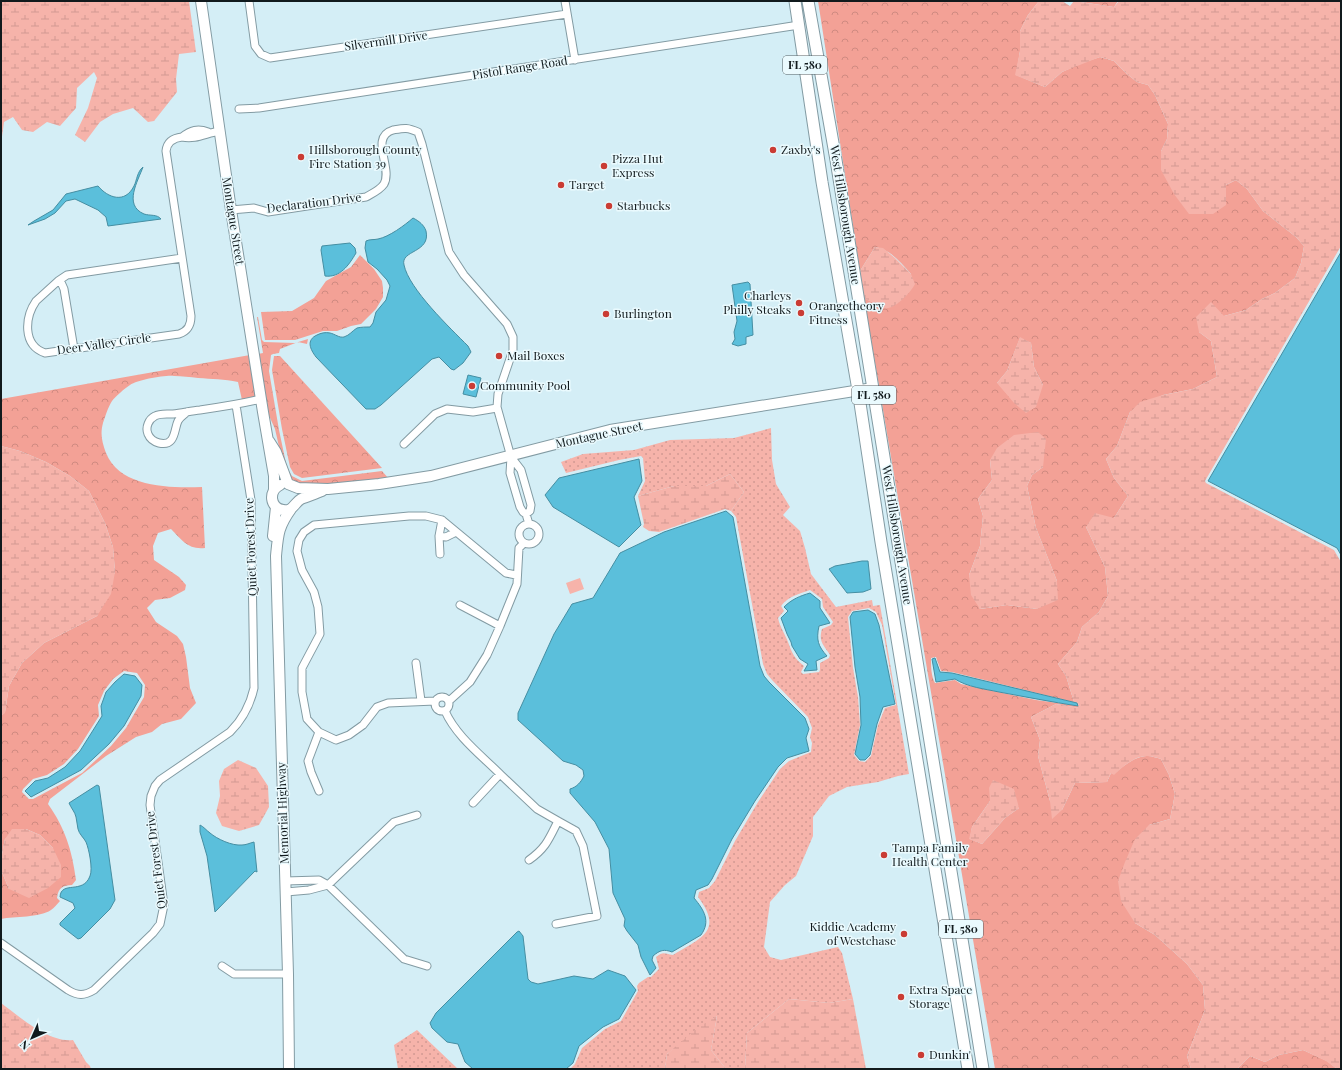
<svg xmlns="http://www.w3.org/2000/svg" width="1342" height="1070" viewBox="0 0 1342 1070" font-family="'Playfair Display',serif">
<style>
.grass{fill:url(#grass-dots);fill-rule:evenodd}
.forest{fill:url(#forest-crowns);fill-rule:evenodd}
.wetland{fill:url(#wetland-marsh)}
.pitch{fill:#f6b3aa}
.water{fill:#5bbfdb;stroke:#458ea2}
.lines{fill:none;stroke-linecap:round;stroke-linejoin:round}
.street-casing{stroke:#839ba3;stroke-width:9}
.secondary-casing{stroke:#839ba3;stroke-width:12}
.primary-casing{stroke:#839ba3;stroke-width:13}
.street{stroke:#fff;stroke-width:7}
.secondary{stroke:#fff;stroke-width:10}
.primary{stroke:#fff;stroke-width:11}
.poi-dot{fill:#ca3c34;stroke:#eafafe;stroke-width:1.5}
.labels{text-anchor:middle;stroke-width:3;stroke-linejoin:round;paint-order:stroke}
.shield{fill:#eafafe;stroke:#525d60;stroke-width:1}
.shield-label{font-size:11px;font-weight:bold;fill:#111a1d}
.street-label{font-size:12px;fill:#111a1d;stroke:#eafafe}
.poi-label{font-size:12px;fill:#111a1d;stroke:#eafafe;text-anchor:start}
</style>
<defs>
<pattern id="grass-dots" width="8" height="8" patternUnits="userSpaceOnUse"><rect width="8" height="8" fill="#f6b3aa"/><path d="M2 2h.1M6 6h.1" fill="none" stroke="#d29992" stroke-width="1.8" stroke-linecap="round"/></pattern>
<pattern id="forest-crowns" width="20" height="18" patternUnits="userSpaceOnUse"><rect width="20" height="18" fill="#f3a196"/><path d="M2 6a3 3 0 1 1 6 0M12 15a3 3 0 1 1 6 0" fill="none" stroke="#cf8a81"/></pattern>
<pattern id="wetland-marsh" width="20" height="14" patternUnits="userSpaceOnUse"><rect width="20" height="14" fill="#f6b3aa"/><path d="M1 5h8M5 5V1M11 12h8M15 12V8" fill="none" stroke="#d29992"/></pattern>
</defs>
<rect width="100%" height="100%" fill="#d4eef6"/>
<path class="grass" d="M771,428L772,460L776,484L790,507L783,515L800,531L805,548L811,574L836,607L872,600L873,606L880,605L909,774L898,776L878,782L847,787L829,796L813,817V836L796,876L785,885L770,902L764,947L770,957L781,960L838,947L842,953L853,999L829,1003L789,999L747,1033L745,1068L747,1069H726L711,1050L717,1016L667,1054L665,1069H570L575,1064L582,1048L605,1029L621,1021L638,991L637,986L639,983L648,977H651L659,969L656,957C664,951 664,954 673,955C701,938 724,931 698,897L699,892L709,888L715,881L735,841L758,802L780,769L789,761L811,752L812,743L810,737L812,728L808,717L772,680L767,674L763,664L736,517L731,511L744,492L730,474L706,486H674L638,496L645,481L643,458L641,456L619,460L566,473L561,462L583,454L634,450L670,440L734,438ZM810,590L822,599L823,607L833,622L831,625L822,629C818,642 824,645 830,655L829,658L820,663V670L819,672L803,674L801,672L804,666C794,658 792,653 788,642C785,634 780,627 778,618L784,611L781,606C789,596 799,594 810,590ZM869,608L876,612L882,625L896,705L885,708L878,725L871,756L865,762L859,761L854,755L860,725L858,697L853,668L848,617L852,611Z
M417,1030L458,1069H402L401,1068L398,1069L394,1045Z"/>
<path class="forest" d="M818,1H1039L1028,15L1020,31V51L1016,75L1045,87L1062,72L1082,63L1100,57L1114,61L1127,74L1137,82L1148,85L1155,95L1168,124L1167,139L1161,151L1226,185L1236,180L1247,189L1263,211L1296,237L1304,246L1301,263L1295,278L1275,293L1262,299L1246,310L1224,316L1199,332L1211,341L1217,377L1193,389L1163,395L1130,412L1117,446L1106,459L1114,478L1128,496L1114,518L1086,527L1105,567L1108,596L1099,612L1082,627L1077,642L1058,664L1066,676L1074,702L1078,703L1080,708L1056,704L1031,717L1040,740L1038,756L1050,801L1062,810L1075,783L1107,782L1111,773L1114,774C1122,767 1136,755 1148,756C1152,756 1157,758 1161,759L1169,775L1175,794L1170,819L1149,825L1135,923L1155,935L1187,964L1203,985L1205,1010L1187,1056L1191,1069H995L864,298L885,308L911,274C901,263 890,249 875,247L860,271ZM1020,338L1031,343L1034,367L1043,385L997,383L1007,371ZM990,460L1043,467L1032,475L1027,486L1036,528L1057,581L1037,609L1007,605L980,609L969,575L980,546L983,516L978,499L992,480ZM936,657L941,671L952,672L1065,700L1077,703L1079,706L1036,700L961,684L955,680L935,683C931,676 931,666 931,658ZM990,801L1019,808L1005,818L982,844L970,839L972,827Z
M1074,1H1118L1114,7Z
M360,255L374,269L382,281L383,288V297L376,309L361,324L351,326L337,331H323L295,340H265L261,312L292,311L314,298L326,281L351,267Z
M257,317H258L262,340L264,342L295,343L308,339L307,344L298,342L280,349L279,353L273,354L271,355L269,371L279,430L287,468L292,476L302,481L382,471L389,479L331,485H299L291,480L280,451L275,429L267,411L258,354L263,353Z
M250,355L257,397L242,400L238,382C224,379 212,379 198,378C190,377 182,376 174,376C164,375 138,380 130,385C125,388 115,397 112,401C108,407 105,417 103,423C100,434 102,442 106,453C120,488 170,488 202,487L205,548C188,550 182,540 171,529L158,533L153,546L154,560L179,577L186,585L185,590L170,598L155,600L147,608L156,622L177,636L183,644L186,657L190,688L196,703L181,719L162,724L152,732L136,737L106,756L50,799L48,804C65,828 72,850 76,880L72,885C63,885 58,888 57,898L60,901C57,904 54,908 51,910C39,918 15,916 1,919V870L9,889L53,848L40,835L26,829L5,839L1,859V716L5,712L9,686L22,663L44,643L97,616L115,572L113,547L105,523L89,491L70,476L46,462L20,451L1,446V399ZM124,671L137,673L145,685L144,697L126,728L111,746L82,773L33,799H29L22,792L23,789L33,779L47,775L64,764L78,749L99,716L98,705L104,691L113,679Z
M274,356H280L382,468L302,478L294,474L290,467L282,429L272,370Z
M1303,1050L1327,1061L1337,1069H1237L1250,1056L1265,1062L1279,1055Z"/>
<path class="wetland" d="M1,1H189L196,52L179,54L176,79L177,92L154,121L148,122L133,108L113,114L100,122L85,142L75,135L88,108L97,78L94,72L77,88L76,108L60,126L47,122L33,132L22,130L13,117L4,122L1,144Z
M1039,1H1062L1070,6L1074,1L1114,7L1119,1H1341V246L1205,481L1206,483L1334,550L1341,562V1069H1337L1326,1061L1303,1050L1279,1055L1265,1062L1250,1056L1237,1069H1191L1187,1056L1205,1010L1203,985L1187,964L1155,935L1135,923L1121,901L1118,881L1125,862L1135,839L1149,825L1170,819L1175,794L1169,775L1161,759C1157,758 1152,756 1148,756C1136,755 1122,767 1114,775L1111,773L1107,782L1075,783L1062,810L1052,819L1050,801L1038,756L1040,740L1031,717L1056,704L1080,708L1078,703L1074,702L1066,676L1058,664L1077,642L1082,627L1099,612L1108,596L1105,567L1086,527L1095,513L1114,518L1128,496L1114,478L1106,459L1117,446L1130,412L1140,402L1163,395L1193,389L1217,377L1211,341L1199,332L1196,317L1211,302L1224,316L1246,310L1262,299L1275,293L1295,278L1301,263L1304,246L1296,237L1263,211L1247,189L1236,180L1226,185V205L1213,214H1189L1174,194L1161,170V151L1167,139L1168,124L1155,95L1148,85L1137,82L1127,74L1114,61L1100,57L1062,72L1045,87L1015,75L1020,51V31L1028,15Z
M875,247L883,248L895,258L911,274L915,284C911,292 894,311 884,308C878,306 870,301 864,298L860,271Z
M1020,337L1031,343L1034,367L1043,385L1036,407L1026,413L1014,403L997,383L1007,371Z
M1038,432L1046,439L1043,467L1032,475L1027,486L1036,528L1057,581L1058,600L1037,609L1007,605L980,609L971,595L969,575L980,546L983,516L978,499L992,480L990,460L997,448L1014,435Z
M1,446L20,451L46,462L70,476L89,491L105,523L113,547L115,572L111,594L97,616L44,643L22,663L9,686L5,713L1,716Z
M730,474L744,492L731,511L725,509L659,532L649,531L643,527L644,524L638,496L674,486H706Z
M238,760L256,768L268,786L269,807L259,825L239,831L222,826L216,813L220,796L219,781L224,769Z
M993,780L1014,789L1019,808L1005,818L982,844L969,839L972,827L990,801L989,788Z
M12,829H26L40,835L53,848L61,865V877L48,888L29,898L9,889L1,870V859L5,839Z
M789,999L829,1003L853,999L866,1069H747L745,1068L747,1033Z
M1,1003C20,1017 49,1043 73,1040L86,1062L90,1066L91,1069H1Z
M717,1016L711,1050L726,1069H665L667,1054L697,1028Z"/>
<path class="pitch" d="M580,578L584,589L570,594L566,583Z"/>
<path class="water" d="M143,167C138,181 123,205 144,214C150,216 157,214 161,219L108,226L106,217L98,210L75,199L66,201L55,213L45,219L28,225L34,221L53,210L66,194L98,186C108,198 125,204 134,186C137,180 137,172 143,167Z
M413,218C419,221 424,225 426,231C431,253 400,250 404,265C409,289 450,328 468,346L471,352L463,363L454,370L451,369L439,357L432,359L381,405L375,409H366L316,357C310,349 306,340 317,335C321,333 325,332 330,333C335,334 339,338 344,337C350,335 352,331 357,328C361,327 366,327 370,327L373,323L376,312L386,300L390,286L387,280L377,269L368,262L365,248L366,241C370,239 374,240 378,239C389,237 405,225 413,218Z
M350,243L355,248L356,253C349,265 340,278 325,276L321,250L322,246Z
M1341,252V555L1337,548L1208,481Z
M748,282L750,284L753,335L746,337V344L738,346L732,344L735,339L734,332L737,321L732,285Z
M468,375L481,378L476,397L463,394Z
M639,459L642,481L634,497L641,525L619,547L553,507L545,495L559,478Z
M726,511L733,517L760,666L764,676L769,682L805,718L809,729L806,738L809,751L787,758L778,767L755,801L732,839L712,879L708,885L696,890L694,898C704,910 711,921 701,935L672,952C664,949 660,950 653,956L652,960L656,968L650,975L641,957L638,945L627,931L624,926L625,919L613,893L609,849L595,822L570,793V789C577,787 581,782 584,776L583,770L576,765L563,761L518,720V713L554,634L572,604L593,598L620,553L664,532Z
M862,561H868L871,589L863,592L847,593L829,569L835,566Z
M810,593L820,601V608L830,623L819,626C816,640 818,646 827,656L816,661L817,670L804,671L808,664L800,659L792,646L791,642L787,634L781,618L788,611L784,607C792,599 800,596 810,593Z
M868,610L875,614L879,625L895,704L883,707L877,724L870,755L865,760H860L855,754L861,725L860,697L855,667L850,617L853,612Z
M935,658L940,672L952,673L1077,703L1078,706C1052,702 1026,697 999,692C985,689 967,687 955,679L936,682L932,659Z
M124,674L135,676L142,685L141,696L124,726L109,744L81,770L31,797L25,791L35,781L48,778L65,767L80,751L102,716L101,706L106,692L115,682Z
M97,785L99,786L115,900L110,909L81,938L78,939L60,925V923L75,908L73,903L60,897C61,880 83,895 90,876C93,869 89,849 86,842C84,838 79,834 78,829C77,825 77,821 76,817C75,812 71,808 69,803Z
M200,825C204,827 206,830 210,833C217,839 232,846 242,845C246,845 250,843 254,842L257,872L255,871L215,912L207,856L200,832Z
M519,931L523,936L528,979L531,982L538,984L574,976L593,979L608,970L625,976L636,990L619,1019L603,1027L579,1046L573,1063L566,1069H473L465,1062L458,1044L447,1042L432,1028L430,1023L436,1013L517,932Z"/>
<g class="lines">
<defs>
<path id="street" d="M249,1L255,46L261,54L270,58L567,14
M565,1L575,60
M239,109L259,108L799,25
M208,132C198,128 191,130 182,137C196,140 206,133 220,131
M182,137C173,138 167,142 166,151L191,316C191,325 188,331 179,334L45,353C22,345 25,317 36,301L58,281L67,275L182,258
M231,210L254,208L268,212L366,197C373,193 380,190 384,184C393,168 369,137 393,130C404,128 407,127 418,132L422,144L449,252L464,275L507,324L513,337V350L498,394L497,407L511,457L521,470L531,505L530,511L526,514
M60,280L64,289L74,349
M187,412C184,415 180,417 178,421C174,429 176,447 159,443C155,442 150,439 148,434C145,427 149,419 155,416C160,413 167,414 173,414C182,413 191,411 200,410C221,407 241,404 261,399
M404,444L435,414L447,409L473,412L497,408
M511,457L510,473L520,507L523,512L526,514L529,524
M519 534a10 10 0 1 1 20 0a10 10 0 1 1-20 0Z
M439,536L446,537L456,532
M440,554L439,536L442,520L506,573L516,575
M500,626L517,584L519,548L524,543
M416,663L421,701
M435 704a7 7 0 1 1 14 0a7 7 0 1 1-14 0Z
M449,701L470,682L487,655L500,626L460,605
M445,711C456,736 481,755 500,774
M319,732L336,740L349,735L363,725L377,707L388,703L435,701
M319,791L311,772L308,761L319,732L307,719L302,692V668L320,634L318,607L314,592L302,570L297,551L299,540L304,532L314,525L409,516H426L442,520
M473,803L500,774L537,809L558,821
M529,860C546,848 549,839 558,821L576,831L583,846L597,916L556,924
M285,881L319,880L328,885L404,959L427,966
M286,892L309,890L328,885L394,822L417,815
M1,943L68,990C78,996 84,996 94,990L153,933L160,924L164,905L150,805L151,796L155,786L160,780L230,732C243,719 250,706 254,688L251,500L236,405
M222,966L234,974H288"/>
<path id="secondary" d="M201,1L231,210L263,412L274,476V489
M269,441L276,452L288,484L298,488L328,489L379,484L431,476L610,430L873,388
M280,485C268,491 270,508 283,510C293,512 294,503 301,499C308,496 315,494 322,491
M273,536L276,507
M289,1069L288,974L276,556C278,535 278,527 291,509"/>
<path id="primary" d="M795,1L822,182L858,390L881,542L968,1069
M808,1L836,160L983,1069"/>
</defs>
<use href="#street" class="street-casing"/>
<use href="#secondary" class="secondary-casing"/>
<use href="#primary" class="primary-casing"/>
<use href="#street" class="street"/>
<use href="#secondary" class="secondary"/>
<use href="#primary" class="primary"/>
</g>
<g class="poi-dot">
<circle cx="773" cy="150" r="4"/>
<circle cx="301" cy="157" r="4"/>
<circle cx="604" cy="166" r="4"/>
<circle cx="561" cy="185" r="4"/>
<circle cx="609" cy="206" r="4"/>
<circle cx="799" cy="303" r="4"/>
<circle cx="801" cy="313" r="4"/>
<circle cx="606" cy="314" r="4"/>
<circle cx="499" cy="356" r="4"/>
<circle cx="472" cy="386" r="4"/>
<circle cx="884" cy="855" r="4"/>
<circle cx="904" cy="934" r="4"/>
<circle cx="901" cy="997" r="4"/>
<circle cx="921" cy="1055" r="4"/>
</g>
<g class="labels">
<g class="shield">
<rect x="783" y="56" width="44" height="18" rx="3"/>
<rect x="852" y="386" width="44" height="18" rx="3"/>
<rect x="939" y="920" width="44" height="18" rx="3"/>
</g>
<g class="shield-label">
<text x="805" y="69">FL 580</text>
<text x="874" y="399">FL 580</text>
<text x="961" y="933">FL 580</text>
</g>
<g class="street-label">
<text transform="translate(386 41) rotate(-8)" y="4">Silvermill Drive</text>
<text transform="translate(520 68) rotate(-9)" y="4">Pistol Range Road</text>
<text transform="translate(314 203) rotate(-7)" y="4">Declaration Drive</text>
<text transform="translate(845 215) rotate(81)" y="4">West Hillsborough Avenue</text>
<text transform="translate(233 221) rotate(81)" y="4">Montague Street</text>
<text transform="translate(104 344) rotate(-8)" y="4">Deer Valley Circle</text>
<text transform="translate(599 435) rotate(-12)" y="4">Montague Street</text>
<text transform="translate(897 535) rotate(81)" y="4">West Hillsborough Avenue</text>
<text transform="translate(251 547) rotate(-92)" y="4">Quiet Forest Drive</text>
<text transform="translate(283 813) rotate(-92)" y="4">Memorial Highway</text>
<text transform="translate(156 860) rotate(-97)" y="4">Quiet Forest Drive</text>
</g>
<g class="poi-label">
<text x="309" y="154">Hillsborough County<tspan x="309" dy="14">Fire Station 39</tspan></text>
<text x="781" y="154">Zaxby's</text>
<text x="612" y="163">Pizza Hut<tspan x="612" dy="14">Express</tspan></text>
<text x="569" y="189">Target</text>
<text x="617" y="210">Starbucks</text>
<text x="791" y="300" text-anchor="end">Charleys<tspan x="791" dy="14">Philly Steaks</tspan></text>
<text x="809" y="310">Orangetheory<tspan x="809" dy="14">Fitness</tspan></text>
<text x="614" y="318">Burlington</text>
<text x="507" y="360">Mail Boxes</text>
<text x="480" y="390">Community Pool</text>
<text x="892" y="852">Tampa Family<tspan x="892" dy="14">Health Center</tspan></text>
<text x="896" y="931" text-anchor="end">Kiddie Academy<tspan x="896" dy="14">of Westchase</tspan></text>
<text x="909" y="994">Extra Space<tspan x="909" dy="14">Storage</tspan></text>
<text x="929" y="1059">Dunkin'</text>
</g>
</g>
<rect width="1342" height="1070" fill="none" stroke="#111a1d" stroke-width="4"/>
<g transform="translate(32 1038) rotate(225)" stroke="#eafafe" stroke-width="3" paint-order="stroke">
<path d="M0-3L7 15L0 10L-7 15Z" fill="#111a1d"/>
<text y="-6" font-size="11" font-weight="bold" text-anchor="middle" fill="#111a1d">N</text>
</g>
</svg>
